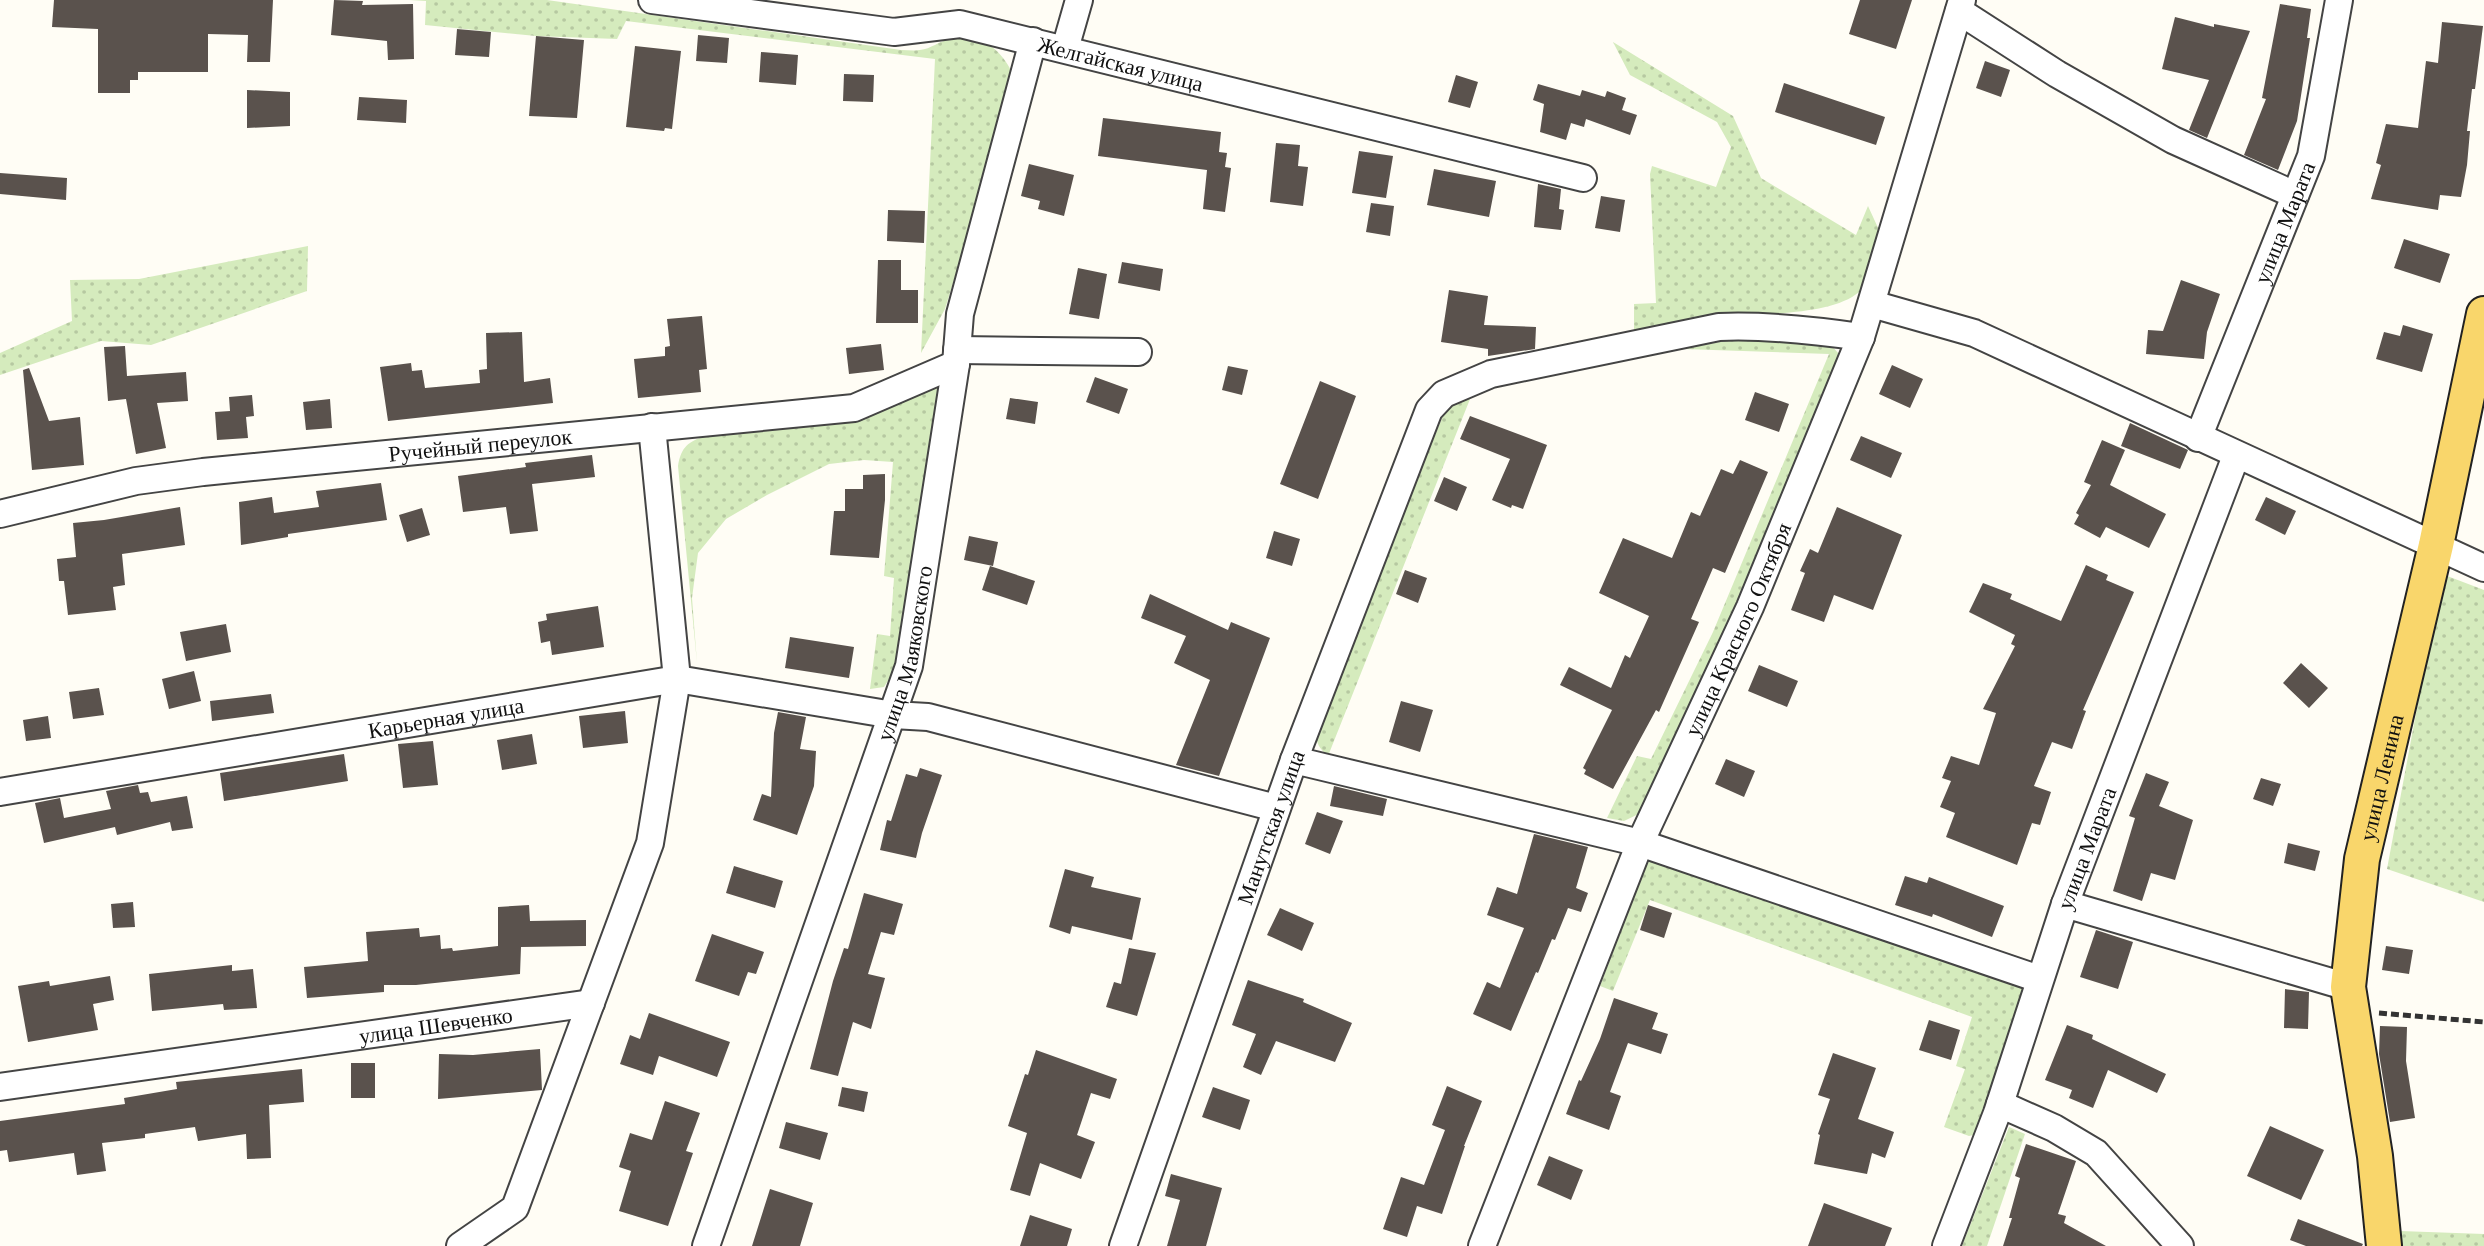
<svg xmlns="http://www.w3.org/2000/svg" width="2484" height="1246" viewBox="0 0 2484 1246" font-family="'Times New Roman',serif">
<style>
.grass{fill:url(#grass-dots)}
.building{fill:#5a524d}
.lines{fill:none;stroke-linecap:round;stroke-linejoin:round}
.minor-casing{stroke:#444;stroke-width:30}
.major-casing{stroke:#222;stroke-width:38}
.path{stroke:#333;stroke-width:5;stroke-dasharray:8 4;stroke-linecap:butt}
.minor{stroke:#fff;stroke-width:26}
.major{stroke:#f9d66b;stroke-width:34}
.labels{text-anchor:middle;stroke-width:8;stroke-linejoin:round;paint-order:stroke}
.street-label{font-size:22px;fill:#111;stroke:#fff}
</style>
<defs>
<pattern id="grass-dots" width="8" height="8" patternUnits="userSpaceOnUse" patternTransform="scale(2)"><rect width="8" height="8" fill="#d5ebbd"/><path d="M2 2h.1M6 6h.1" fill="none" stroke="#b6c8a1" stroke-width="1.8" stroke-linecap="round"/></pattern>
</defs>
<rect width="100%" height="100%" fill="#fffdf5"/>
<path class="grass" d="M409,0H547L901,50C907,50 914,51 920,50C931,49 939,41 950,39C979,32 999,47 1012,72L981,192L945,309L921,353L935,59L626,21L617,39L536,36L425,25L426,1Z
M1613,42L1733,116L1761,178L1856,235L1868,206L1885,243C1878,260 1874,279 1859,292C1830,317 1754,313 1714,317C1688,319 1661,326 1634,330V304L1656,303L1650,174L1652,166L1716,187L1731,147L1717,122L1630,75Z
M308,246L307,291L151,345L101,341L0,375V353L72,321L70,280L139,279Z
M1740,338L1830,344L1839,354L1841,367L1649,809L1624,821L1607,818L1637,756L1651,759L1713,632L1829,354L1683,349Z
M934,385L942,390L895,662L891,676L884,687L870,689L877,634L890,636L894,578L884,576L893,462L864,460L829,464L767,495L726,519L698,553L692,598L697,663L678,466C681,449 686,443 702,437L838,424Z
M1474,389L1328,756C1316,746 1315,739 1317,723L1447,406Z
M2442,574L2484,590V902L2387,869Z
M1658,859L2025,987L1978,1134L1969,1136L1944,1127L1965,1069L1956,1066L1972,1017L1650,900L1613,991L1600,986L1647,863Z
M2009,1127L2025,1134L1987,1246H1962Z
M2400,1231L2484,1234V1246H2401Z"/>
<path class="building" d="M54,0H273L270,62H247L248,35L208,34V72H138V80H130V93H98V29L52,27Z
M334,0L363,1L362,5L413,4L414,59L388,60L387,41L331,35Z
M1860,0H1912L1896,49L1849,34Z
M2280,4L2311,9L2307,38H2310L2297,121L2278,170L2244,155L2266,99L2262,98Z
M2175,17L2214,27V24L2250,31L2207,138L2189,130L2209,80L2162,69Z
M2442,22L2483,26L2475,89H2472L2467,131H2470L2467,165L2461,197L2440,195L2438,210L2371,199L2381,165L2376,163L2386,124L2418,128L2426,61L2438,63Z
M457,29L491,32L489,57L455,55Z
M698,35L729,38L727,63L696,61Z
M536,36L584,40L577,118L529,116Z
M635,46L681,51L672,129L665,128L664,131L626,127Z
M761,52L798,55L796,85L759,82Z
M1985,61L2010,70L2001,97L1976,88Z
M844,74L874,75L873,102L843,101Z
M1456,75L1478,82L1470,108L1448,102Z
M1784,83L1885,117L1876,145L1775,112Z
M1538,84L1580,96L1582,90L1605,97L1607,91L1626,98L1622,110L1637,115L1630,135L1586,119L1584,127L1571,123L1566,140L1540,132L1544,104L1533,100Z
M247,90L290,92V126L247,128Z
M359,97L407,100L406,123L357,120Z
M1103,118L1221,132L1219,152L1227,153L1225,167L1231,168L1225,212L1203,209L1207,170L1098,156Z
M1276,143L1300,145L1298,166L1308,167L1303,206L1270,202Z
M1359,151L1393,156L1386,198L1352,193Z
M1029,164L1074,175L1064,216L1038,209L1040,201L1021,196Z
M1434,169L1496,181L1489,217L1427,205Z
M0,173L67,178L66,200L0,194Z
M1538,184L1561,189L1559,209L1564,210L1561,230L1534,227Z
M1601,196L1625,200L1620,232L1595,228Z
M1371,203L1394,206L1390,236L1366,232Z
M888,210L925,211L924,243L887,241Z
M2404,239L2450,254L2440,283L2394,268Z
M878,260H901V290H918V323H876Z
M1122,262L1163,269L1160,291L1118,283Z
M1078,268L1107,274L1099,319L1069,314Z
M2181,280L2220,294L2207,332L2204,359L2146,354L2148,330L2163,331Z
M1449,290L1488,296L1484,325L1536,327L1535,349L1488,356V349L1441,342Z
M702,316L707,369L699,370L701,392L638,398L634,359L665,356V347L670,346L667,319Z
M2403,325L2433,334L2422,372L2376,359L2384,332L2400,336Z
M522,332L524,382L550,378L553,403L388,421L380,367L411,363L412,371L422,370L425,388L480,383L479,370L487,369L486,333Z
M881,344L884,370L849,374L846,348Z
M125,346L127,376L186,372L188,401L157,403L166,448L136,454L126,399L108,401L104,347Z
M1892,365L1923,379L1910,408L1879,394Z
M1228,366L1248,370L1242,395L1222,390Z
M29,368L49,421L80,417L84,465L32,470L23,370Z
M1095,377L1128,389L1119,414L1086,402Z
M1320,381L1356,396L1318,499L1280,484Z
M1755,392L1789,404L1779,432L1745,420Z
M252,395L254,416L246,417L248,438L217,440L215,412L230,411L229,397Z
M1010,398L1038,402L1035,424L1006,419Z
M330,399L332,428L306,430L303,402Z
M1470,416L1547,445L1523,509L1512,505L1511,508L1492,500L1510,459L1460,439Z
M2130,423L2188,450L2180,469L2121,446Z
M1861,436L1902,453L1891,478L1850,460Z
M2102,440L2125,450L2110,485L2166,514L2149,548L2106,527L2100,538L2074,524L2079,515L2076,513L2091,485L2084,482Z
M592,455L595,477L532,484L538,531L510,534L506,507L463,512L458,476L526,467L525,463Z
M1740,460L1768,472L1725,573L1713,568L1691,619L1699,622L1659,712L1656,710L1613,789L1584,774L1586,770L1583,768L1612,710L1560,685L1569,667L1611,688L1625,655L1630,658L1649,616L1599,593L1623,538L1672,558L1691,512L1700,516L1721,469L1733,474Z
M885,474V500L879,558L830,555L834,511H845V489H863V475Z
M1444,477L1467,487L1457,511L1434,501Z
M381,483L387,520L288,534V537L241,545L239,502L272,497L274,513L319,507L316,491Z
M2266,497L2296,511L2285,535L2255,520Z
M180,507L185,545L122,554L125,585L113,587L116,610L68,615L64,581H59L57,559L76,557L73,523L104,520Z
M1837,507L1902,535L1873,610L1834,595L1824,622L1791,610L1805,573L1800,571L1810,549L1818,553Z
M422,508L430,535L407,542L399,515Z
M1274,531L1300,539L1292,566L1266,558Z
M969,536L998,542L993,566L964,560Z
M2086,565L2108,575L2106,580L2134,592L2083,710L2086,711L2072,749L2052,742L2034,786L2051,792L2040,825L2032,823L2017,865L1946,837L1955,813L1940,807L1951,781L1942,778L1951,756L1979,765L1996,713L1983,709L2015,646L2011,644L2015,635L1969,612L1983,583L2012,594L2010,599L2061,621Z
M990,566L1035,581L1027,605L982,590Z
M1405,570L1427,578L1418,603L1396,594Z
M1150,594L1228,630L1231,622L1270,638L1219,776L1176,765L1210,680L1174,663L1186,636L1141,618Z
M598,606L604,647L552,655L550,641L541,643L538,622L547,620L546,614Z
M226,624L231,652L186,661L180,632Z
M790,637L854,647L849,678L785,668Z
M2301,663L2328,688L2309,708L2283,683Z
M1759,665L1798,681L1787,707L1748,691Z
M194,671L201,701L169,709L162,679Z
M99,688L104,715L73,719L69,692Z
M271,694L274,713L212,721L210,701Z
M1401,701L1433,710L1420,752L1389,742Z
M625,711L628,743L583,748L579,716Z
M778,712L806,717L800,749L816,751L814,786L797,835L753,820L762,794L771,797L774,733Z
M48,716L51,738L26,741L23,720Z
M532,734L537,764L502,770L497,740Z
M433,741L438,785L403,788L398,744Z
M344,754L348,781L224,801L220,773Z
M1726,759L1755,771L1744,797L1715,784Z
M920,768L942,775L922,833L916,858L880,850L887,820L891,821L906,774L917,777Z
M2146,773L2169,782L2159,806L2193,820L2175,880L2151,873L2142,901L2113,891L2135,818L2129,816Z
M2261,778L2281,784L2273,806L2253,799Z
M138,785L140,793L148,792L151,802L187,796L193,828L172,831L170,822L117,835L115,827L44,843L35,803L60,798L64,818L111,809L106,791Z
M1334,786L1387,799L1383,816L1330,806Z
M1317,812L1343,821L1330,854L1305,844Z
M1534,834L1588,847L1576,888L1588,893L1581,912L1568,908L1555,940L1552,939L1538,973L1536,972L1511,1031L1473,1014L1487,982L1500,988L1524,928L1487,915L1497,887L1517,894Z
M2288,843L2320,851L2315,871L2284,863Z
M734,866L783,881L775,908L726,893Z
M1065,869L1094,877L1091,887L1141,898L1132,940L1072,926L1070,934L1049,927Z
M1905,876L1927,883L1929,877L2004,906L1992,937L1933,914L1932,917L1895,905Z
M864,893L903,904L894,935L881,932L868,974L885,978L871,1029L853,1022L838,1076L810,1069L833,981L844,948L848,949Z
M133,902L135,927L113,928L111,904Z
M529,905L530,921L586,920V946L521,947L520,974L416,985H384V992L307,998L304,967L368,961L366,932L419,928L420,937L440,935L441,949L452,948L453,951L498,946V907Z
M1648,905L1672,913L1664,938L1640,930Z
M1280,908L1314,923L1302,951L1267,935Z
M2096,930L2133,942L2118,989L2080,977Z
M712,934L764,952L756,974L748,972L739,996L695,981Z
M2386,946L2413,950L2409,974L2382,970Z
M1129,948L1156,953L1137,1016L1106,1007L1114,982L1121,984Z
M232,965V971L253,969L257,1008L224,1010L223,1004L152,1011L149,974Z
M110,976L114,1000L93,1004L98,1030L28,1042L18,986L49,981L50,986Z
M1248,980L1304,999L1303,1002L1352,1023L1335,1062L1276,1041L1261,1075L1243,1067L1256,1034L1232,1025Z
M2285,989L2309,992L2308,1029L2284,1028Z
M1614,998L1658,1013L1652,1029L1668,1034L1661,1054L1628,1043L1610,1092L1621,1096L1609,1130L1566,1114L1579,1080L1581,1081L1600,1039Z
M649,1013L730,1042L717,1077L659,1056L653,1075L620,1064L630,1035L640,1039Z
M1929,1020L1960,1030L1951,1060L1919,1050Z
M2067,1025L2093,1035L2092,1039L2166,1074L2157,1093L2108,1070L2093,1108L2069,1098L2072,1090L2045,1080Z
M2380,1026L2407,1027L2406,1061L2415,1118L2390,1122L2379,1054Z
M540,1049L542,1090L438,1099L439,1054L473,1055Z
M1036,1050L1117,1079L1110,1099L1091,1093L1077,1135L1095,1142L1081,1179L1040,1163L1030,1196L1010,1190L1027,1133L1008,1126L1025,1074L1028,1075Z
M1833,1053L1876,1068L1858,1119L1894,1132L1885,1158L1872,1153L1867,1174L1814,1164L1820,1135L1818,1134L1830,1099L1818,1095Z
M351,1063H375V1098H351Z
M302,1069L304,1102L269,1105L271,1158L247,1159L246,1134L198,1141L195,1127L145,1134V1138L102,1143L106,1171L77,1175L74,1153L9,1162L7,1150L0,1151V1121L125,1104L124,1098L177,1089L176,1082Z
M1447,1086L1482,1101L1464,1146H1465L1442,1214L1417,1206L1407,1237L1383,1229L1401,1177L1424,1185L1445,1130L1432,1125Z
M842,1087L868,1092L864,1112L838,1106Z
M1213,1087L1250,1100L1240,1130L1202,1117Z
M665,1101L700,1113L686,1151L693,1153L668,1226L619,1211L631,1171L619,1167L630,1133L652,1140Z
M786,1122L828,1133L820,1160L779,1148Z
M2270,1126L2324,1150L2301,1200L2247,1176Z
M2026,1144L2076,1161L2058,1214L2066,1216L2064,1223L2106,1246H2003L2012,1218H2009L2020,1178L2015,1176Z
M1549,1156L1583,1170L1571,1200L1537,1185Z
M1171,1174L1222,1188L1206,1246H1167L1180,1200L1165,1196Z
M770,1189L813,1203L800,1246H752Z
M1824,1203L1892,1228L1885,1246H1808Z
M1030,1215L1072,1229L1067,1246H1020Z
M2298,1219L2363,1244L2362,1246H2306L2290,1240Z"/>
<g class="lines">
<defs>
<g id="minor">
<path id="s1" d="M652,0L894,32L960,24L1583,178"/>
<path d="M1959,11L2057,74L2173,140L2295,195"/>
<path d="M1065,49L1079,0"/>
<path d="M1872,304L1974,333L2484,568"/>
<path d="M957,350L1138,352"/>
<path id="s2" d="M2198,438L2311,156L2339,0"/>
<path id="s3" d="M0,514L136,481L203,472L854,408L956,364"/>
<path d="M1294,760L1640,843L2039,979"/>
<path id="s4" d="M0,792L677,679L893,715L928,717L1276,808"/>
<path d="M2065,904L2348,987"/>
<path id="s5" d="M0,1087L591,1003"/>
<path d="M2000,1104L2054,1128L2096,1153L2180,1246"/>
<path d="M460,1246L515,1208L650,843L677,679L652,427"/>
<path id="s6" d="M706,1246L909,666L956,364L960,314L1033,41"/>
<path id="s7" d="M1123,1246L1294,760L1429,410L1444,394L1491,374L1719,327C1767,325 1813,330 1861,337"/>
<path id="s8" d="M1482,1246L1640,843L1750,607L1861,337L1962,0"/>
<path id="s9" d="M1946,1246L1997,1113L2065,904L2236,456"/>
</g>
<g id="major">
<path id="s10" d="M2384,1246L2375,1156L2348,987L2362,859L2436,545L2484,314"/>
</g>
</defs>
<use href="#minor" class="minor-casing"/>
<use href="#major" class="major-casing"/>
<path class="path" d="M2379,1013L2484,1022"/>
<use href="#minor" class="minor"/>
<use href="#major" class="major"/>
</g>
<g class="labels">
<g class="street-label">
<text dy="8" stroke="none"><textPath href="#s1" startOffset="476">Желгайская улица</textPath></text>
<text dy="8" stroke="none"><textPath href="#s2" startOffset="232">улица Марата</textPath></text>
<text dy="8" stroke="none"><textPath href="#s3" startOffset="486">Ручейный переулок</textPath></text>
<text dy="8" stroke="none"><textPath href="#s8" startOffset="668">улица Красного Октября</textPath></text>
<text dy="8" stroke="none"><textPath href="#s6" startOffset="626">улица Маяковского</textPath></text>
<text dy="8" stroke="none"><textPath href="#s4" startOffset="452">Карьерная улица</textPath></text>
<text dy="8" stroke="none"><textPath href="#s10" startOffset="474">улица Ленина</textPath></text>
<text dy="8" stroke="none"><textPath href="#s7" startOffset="444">Манутская улица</textPath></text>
<text dy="8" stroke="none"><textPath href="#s9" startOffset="422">улица Марата</textPath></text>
<text dy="8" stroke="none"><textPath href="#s5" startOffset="440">улица Шевченко</textPath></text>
</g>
</g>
</svg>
